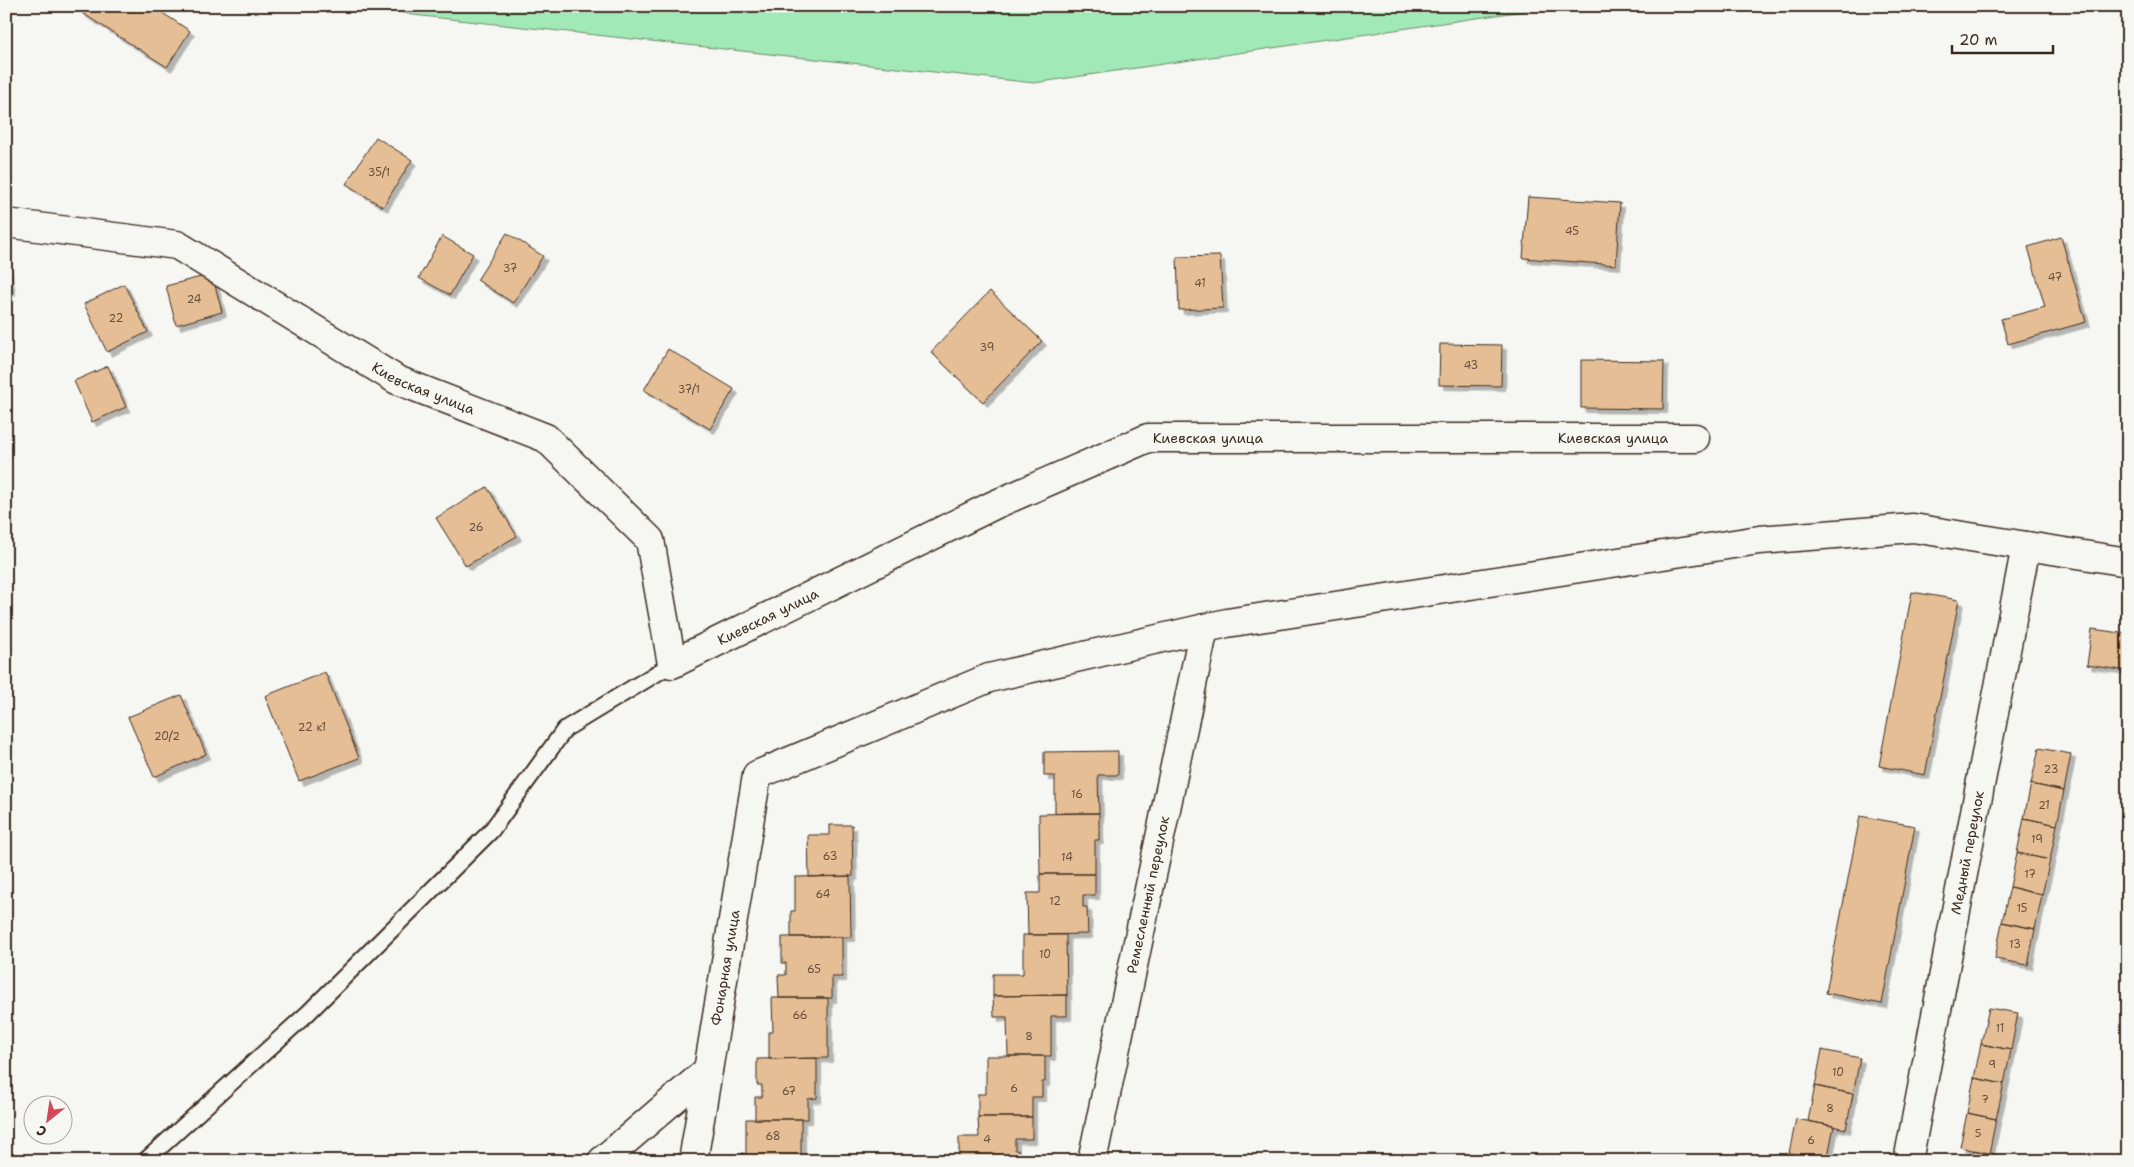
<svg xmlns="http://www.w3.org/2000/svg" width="2134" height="1167" viewBox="0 0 2134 1167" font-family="'Shantell Sans',sans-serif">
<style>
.green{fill:#a1e9b6;stroke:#6e8a6a}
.building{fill:#e5be95;stroke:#3b2a1e;filter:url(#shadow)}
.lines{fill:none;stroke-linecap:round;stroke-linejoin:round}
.service-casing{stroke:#3b2a1e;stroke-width:19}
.minor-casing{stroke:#3b2a1e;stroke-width:31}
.service{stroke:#f6f6f2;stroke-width:15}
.minor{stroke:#f6f6f2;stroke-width:28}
.labels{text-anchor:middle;stroke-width:4;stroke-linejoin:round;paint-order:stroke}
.number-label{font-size:11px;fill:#664f3c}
.street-label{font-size:14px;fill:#3b2a1e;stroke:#f6f6f2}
</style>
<defs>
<filter id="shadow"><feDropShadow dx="4.5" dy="4.5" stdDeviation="0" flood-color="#0004"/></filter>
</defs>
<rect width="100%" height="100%" fill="#f6f6f2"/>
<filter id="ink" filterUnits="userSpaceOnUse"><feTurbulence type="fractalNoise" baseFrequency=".02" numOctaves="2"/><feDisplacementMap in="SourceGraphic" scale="10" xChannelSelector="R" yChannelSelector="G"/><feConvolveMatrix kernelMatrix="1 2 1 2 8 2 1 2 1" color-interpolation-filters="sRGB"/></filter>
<g filter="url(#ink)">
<path class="green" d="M368,6H1558L1034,83L413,15Z"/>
<path class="building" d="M87,6H152L190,31L167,67L82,13Z
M376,137L412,160L383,207L346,184Z
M1528,197L1620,203L1616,265L1523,258Z
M507,233L543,256L513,303L477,280Z
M442,236L473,254L450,295L419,278Z
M2061,237L2086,322L2008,344L2001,319L2045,307L2028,247Z
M6,255L11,291H6Z
M1220,256L1223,308L1179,310L1177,257Z
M212,274L222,312L176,325L166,286Z
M124,284L148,332L107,352L84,304Z
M990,291L1042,341L983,402L931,352Z
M1440,344L1502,345L1501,386L1439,385Z
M668,349L734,389L710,429L644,390Z
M1581,360L1664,361L1663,409L1581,408Z
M108,366L126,407L92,422L74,381Z
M487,487L517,536L466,566L436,518Z
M1912,592L1959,600L1925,775L1879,766Z
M2092,629L2128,634V671L2087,665Z
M325,672L359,758L299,781L265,696Z
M181,695L206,754L154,777L128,717Z
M2039,748L2071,754L2064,791L2031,784Z
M1118,751V775H1098L1099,813H1055V776H1044V752Z
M2031,784L2064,791L2057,825L2024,818Z
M1099,813V840H1095V874H1040L1039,814Z
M1860,816L1915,826L1882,1004L1826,993Z
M2024,818L2057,825L2050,860L2017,853Z
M830,825H852L853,876L809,877L808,835H830Z
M2017,853L2050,860L2042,895L2010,887Z
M1040,874H1095V895H1083V907H1087L1088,934L1028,935L1027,893H1040Z
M850,876L851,937H791V911H795V877Z
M2010,887L2042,895L2035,929L2002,922Z
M2002,922L2035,929L2028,965L1995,959Z
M1023,935H1066L1067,995L993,996V974H1023Z
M782,937H842V977H832V998H779L778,975H786V963H782Z
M1067,995V1016H1051V1056H1008L1007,1017H994L993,996Z
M772,998H828V1058L769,1059V1032H773Z
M1989,1008L2018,1013L2011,1050L1981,1044Z
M1981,1044L2011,1050L2004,1084L1974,1078Z
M1822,1050L1860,1058L1853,1094L1815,1086Z
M986,1056H1045V1082H1042V1097H1032V1117H978V1094H986Z
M817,1058V1098L808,1099V1119H755V1097H762V1085H757V1059Z
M1974,1078L2004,1084L1996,1119L1967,1113Z
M1815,1086L1853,1094L1846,1129L1808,1121Z
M1967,1113L1996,1119L1989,1154L1960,1147Z
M978,1117H1032V1139H1015V1150L1019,1151V1161H959V1137H979Z
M746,1119H801V1161H742V1153L746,1154Z
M1796,1119L1834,1126L1827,1161L1789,1153Z
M1974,1150L2008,1157L2007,1161H1972Z
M1789,1153L1827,1161H1787Z"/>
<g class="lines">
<defs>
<path id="service" d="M145,1161L308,1013L491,831L565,729L672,664"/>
<g id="minor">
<path id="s1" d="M6,223L177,245L397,380L546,438L650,540L672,664L994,505L1148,438H1695"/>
<path d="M602,1161L708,1070"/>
<path id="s2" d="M693,1161L757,775L989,678L1227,623L1759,540L1913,528L2128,562"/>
<path id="s3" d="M1092,1161L1204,628"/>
<path id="s4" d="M1908,1161L2026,546"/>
</g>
</defs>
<use href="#service" class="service-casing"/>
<use href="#minor" class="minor-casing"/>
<use href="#service" class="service"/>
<use href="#minor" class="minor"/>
</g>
</g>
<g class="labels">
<g class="number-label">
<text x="379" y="176">35/1</text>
<text x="1572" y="235">45</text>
<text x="510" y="272">37</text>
<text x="2055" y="281">47</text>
<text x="1200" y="287">41</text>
<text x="194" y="303">24</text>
<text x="116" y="322">22</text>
<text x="987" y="351">39</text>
<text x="1471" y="369">43</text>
<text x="689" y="393">37/1</text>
<text x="476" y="531">26</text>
<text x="312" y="731">22 к1</text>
<text x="167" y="740">20/2</text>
<text x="2051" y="773">23</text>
<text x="1077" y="798">16</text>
<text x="2044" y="809">21</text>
<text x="2037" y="843">19</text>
<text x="830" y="860">63</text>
<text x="1067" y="861">14</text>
<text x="2030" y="878">17</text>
<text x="823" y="898">64</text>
<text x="1055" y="905">12</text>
<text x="2022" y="912">15</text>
<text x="2015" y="948">13</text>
<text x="1045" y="958">10</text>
<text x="814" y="973">65</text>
<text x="800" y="1019">66</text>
<text x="2000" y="1032">11</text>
<text x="1029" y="1040">8</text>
<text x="1992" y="1068">9</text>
<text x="1838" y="1076">10</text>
<text x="1014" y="1092">6</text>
<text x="789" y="1095">67</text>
<text x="1985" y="1103">7</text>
<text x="1830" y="1112">8</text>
<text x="1978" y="1137">5</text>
<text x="773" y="1140">68</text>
<text x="987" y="1143">4</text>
<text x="1811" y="1144">6</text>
</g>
<g class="street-label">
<text dy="5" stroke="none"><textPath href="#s1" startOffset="458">Киевская улица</textPath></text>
<text dy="5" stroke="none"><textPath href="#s1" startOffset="1854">Киевская улица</textPath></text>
<text dy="5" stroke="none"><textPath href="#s1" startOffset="1449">Киевская улица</textPath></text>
<text dy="5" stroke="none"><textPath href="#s1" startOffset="969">Киевская улица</textPath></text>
<text dy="5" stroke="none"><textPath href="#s4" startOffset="314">Медный переулок</textPath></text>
<text dy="5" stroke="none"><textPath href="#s3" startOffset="272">Ремесленный переулок</textPath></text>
<text dy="5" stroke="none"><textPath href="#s2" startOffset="196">Фонарная улица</textPath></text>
</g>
</g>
<rect width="2134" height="1167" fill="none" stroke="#f6f6f2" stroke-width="25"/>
<rect x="12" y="12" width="2109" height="1142" fill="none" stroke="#3b2a1e" stroke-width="2" filter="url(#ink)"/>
<g transform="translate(48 1120) rotate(210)"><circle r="24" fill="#f6f6f2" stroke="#aba49d"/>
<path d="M0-4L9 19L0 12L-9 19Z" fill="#d1495b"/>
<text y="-8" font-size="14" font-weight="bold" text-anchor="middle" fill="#3b2a1e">С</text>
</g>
<path d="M1952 45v8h101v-8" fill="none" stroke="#3b2a1e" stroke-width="2.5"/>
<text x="1959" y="45" font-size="15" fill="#3b2a1e" stroke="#f6f6f2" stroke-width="4" paint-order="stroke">20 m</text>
</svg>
